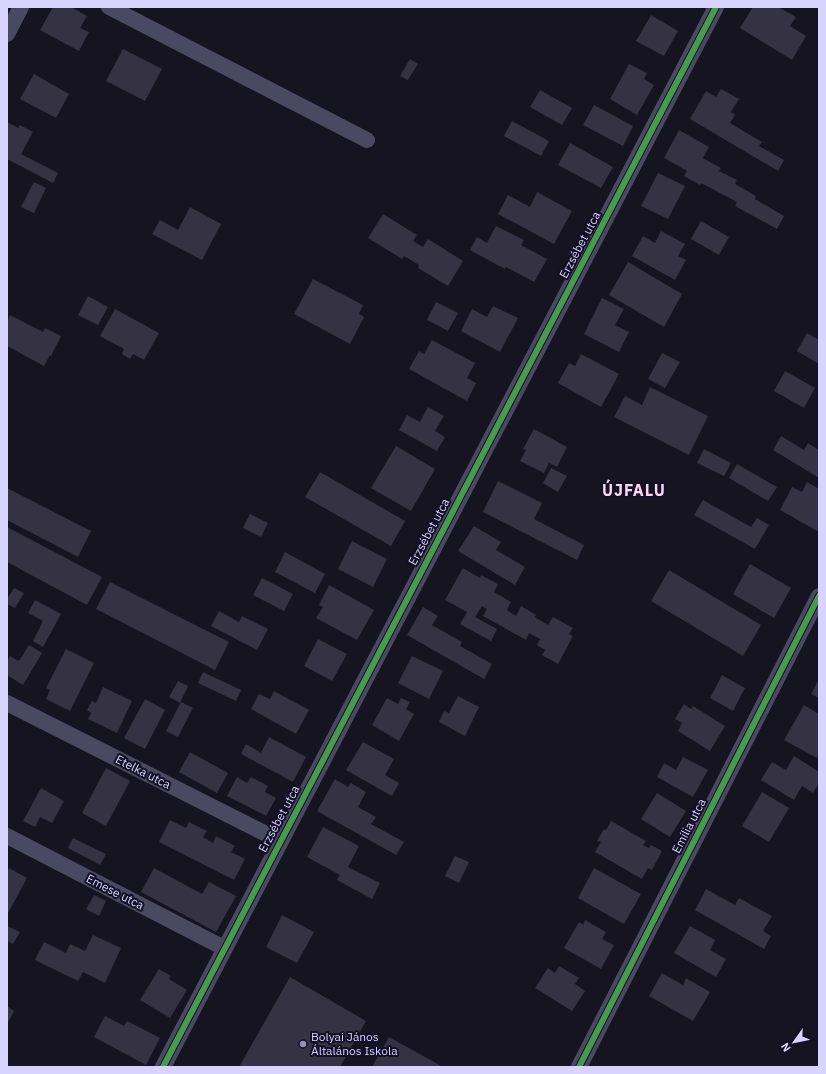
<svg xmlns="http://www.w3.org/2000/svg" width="826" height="1074" viewBox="0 0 826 1074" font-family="'IBM Plex Sans',sans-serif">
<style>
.building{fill:#343243}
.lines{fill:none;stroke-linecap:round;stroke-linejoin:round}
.street{stroke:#4a4962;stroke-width:16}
.cycleway-casing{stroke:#130f26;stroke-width:8}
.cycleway{stroke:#469c4c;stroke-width:6}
.poi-dot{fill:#9591b1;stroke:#130f26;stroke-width:1.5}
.labels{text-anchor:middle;stroke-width:4;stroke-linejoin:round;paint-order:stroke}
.street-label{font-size:12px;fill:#d9d4ff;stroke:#130f26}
.poi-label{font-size:12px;fill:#d9d4ff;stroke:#130f26;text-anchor:start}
.district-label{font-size:16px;font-weight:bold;letter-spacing:1px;fill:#ffd6f0;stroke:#130f26}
</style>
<rect width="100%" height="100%" fill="#161421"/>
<path class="building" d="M53,7H71L87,16L80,28L89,32L79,51L40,30Z
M753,7H778L796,17L790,26L806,36L792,60L740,28Z
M651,15L678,31L664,56L636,41Z
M123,49L162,69L145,101L106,81Z
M410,59L418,64L408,80L400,76Z
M629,64L647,73L644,79L654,85L637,115L610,99Z
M34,74L69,94L56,118L20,99Z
M721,89L739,99L731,112L735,115L730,123L762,142L759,146L784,160L778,171L690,119L706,91L716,97Z
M540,90L572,108L562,125L530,107Z
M594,105L633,126L623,146L583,125Z
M512,121L549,141L541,156L504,136Z
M7,122L18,128L20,125L33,132L21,154L58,173L53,183L7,159Z
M679,130L709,147L703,158L721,168L719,171L737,180L735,184L756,196L755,199L784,216L777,229L735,206L737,202L701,183L700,185L684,176L687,171L664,158Z
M570,143L613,167L601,188L558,165Z
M658,173L685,186L668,219L641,206Z
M34,182L46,188L34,213L21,207Z
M537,192L572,211L554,244L498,214L508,195L530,207Z
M190,207L221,224L202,260L152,234L160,220L178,230Z
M383,214L417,235L413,241L423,247L428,239L463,261L448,286L418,268L419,265L404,256L402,259L368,238Z
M701,221L729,237L719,255L691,239Z
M496,226L524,240L521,245L547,259L534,282L506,267L505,269L470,250L477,237L487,243Z
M661,231L685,244L678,256L686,260L675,280L632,256L643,236L655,243Z
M628,262L682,294L664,327L609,295Z
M313,279L363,305L359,314L364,317L350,344L294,314Z
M88,296L108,307L98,325L78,315Z
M602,298L624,309L615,325L629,332L619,352L584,334Z
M436,302L458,313L448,331L427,320Z
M493,306L518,318L500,352L461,331L472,309L487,317Z
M115,309L159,333L144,360L133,354L130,359L122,354L124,349L100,336Z
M10,315L43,332L45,328L61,336L51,356L50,355L44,366L7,346V322Z
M807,333L819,340V364L797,351Z
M432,340L475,363L467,378L476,383L467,401L409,369L419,351L424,354Z
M662,353L680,362L665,388L648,379Z
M581,354L619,374L601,407L558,383L569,363L575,366Z
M785,371L815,388L804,408L774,391Z
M650,387L708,416L689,455L614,417L625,396L642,405Z
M428,407L444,416L435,431L445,437L437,451L399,430L407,415L420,422Z
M534,429L567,447L557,467L549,463L544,473L520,461L526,450L523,449Z
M781,436L804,450L808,443L819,450V478L773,450Z
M396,446L435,469L411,511L371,488Z
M704,449L731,463L724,476L697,463Z
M737,464L777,487L768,501L729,478Z
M551,468L567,476L558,492L543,483Z
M320,472L405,521L391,546L305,497Z
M498,481L542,503L534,519L584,545L577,560L483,512Z
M807,482L819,489V532L780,510L792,487L802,492Z
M7,488L91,531L78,557L7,520Z
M703,500L751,527L757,518L769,525L755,549L694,515Z
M250,514L268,523L261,537L243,528Z
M474,526L501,542L496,550L525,567L515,585L458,551Z
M7,527L102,577L87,605L7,562Z
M352,541L387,559L373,587L338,569Z
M285,552L325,574L315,593L275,572Z
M750,564L791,588L774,618L733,594Z
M463,568L480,578L481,575L498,584L494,592L511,602L507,610L516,616L521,606L536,615L535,617L548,625L553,617L573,628L569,634L573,636L558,664L542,655L545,650L537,645L540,639L529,633L526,640L483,616L487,609L482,606L475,617L497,629L491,641L460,624L467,612L445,600Z
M669,570L761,625L743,656L651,601Z
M262,578L293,594L284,611L253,595Z
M110,582L229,642L215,670L96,609Z
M329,585L374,610L357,640L316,618L323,607L319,605Z
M14,588L24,593L15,608L7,604V599Z
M35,600L61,614L43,647L33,641L43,621L28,613Z
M423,607L438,616L432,625L462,642L460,646L492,664L484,679L407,635Z
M219,611L239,622L242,616L268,629L257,650L211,626Z
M318,639L347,654L332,681L304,666Z
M29,645L42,653L23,685L7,675V661L10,656L19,661Z
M66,649L94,663L70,711L46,699L50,690L46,688Z
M412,656L443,671L429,699L398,683Z
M203,672L241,690L236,701L198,683Z
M722,675L745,688L733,711L710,698Z
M819,679V698L811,694Z
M178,681L188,686L180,703L169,697Z
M103,687L132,701L117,733L88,719L91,713L87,710L92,701L96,703Z
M274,691L309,710L296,734L251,709L259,694L270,699Z
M458,696L479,707L465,736L439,722L444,711L449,713Z
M387,698L398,704L401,698L410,702L406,709L414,714L399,741L372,725Z
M145,699L165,710L145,749L124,738Z
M181,702L193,708L178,737L166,731Z
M684,704L691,709L693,706L725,726L710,751L678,731L682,723L675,719Z
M804,705L819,714V754L817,758L784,740Z
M269,737L306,757L293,782L241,754L246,744L261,753Z
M363,742L394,759L385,775L399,783L392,796L346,770Z
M190,752L228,773L217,793L179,772Z
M794,756L819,772V783L813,793L802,786L794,800L761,780L772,762L786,770Z
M683,757L708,770L693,797L657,777L664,763L676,770Z
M106,768L130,781L106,826L82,813Z
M237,777L247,783L251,777L268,786L265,792L276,798L266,816L227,796Z
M335,779L348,787L351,783L366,792L358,807L376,817L371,824L404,842L396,855L317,811Z
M41,788L64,801L52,823L40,817L35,827L23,821Z
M762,792L789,808L769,842L742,826Z
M657,793L686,811L670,837L641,819Z
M170,820L186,828L189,822L207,831L203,837L213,843L216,836L235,846L231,852L245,859L234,880L159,842Z
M611,821L646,841L643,845L649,848L651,845L662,851L652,870L648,868L642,879L595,852L601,842L597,841L604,829L606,830Z
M323,827L359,846L348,867L380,883L372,899L337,880L340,875L307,857Z
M73,838L106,854L100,865L68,848Z
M455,856L469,862L459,883L445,876Z
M9,868L27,878L7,915V872Z
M154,868L202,894L209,882L236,896L216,932L141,892Z
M594,868L641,894L624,924L578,898Z
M706,889L735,905L739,898L772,916L763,931L771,936L764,949L695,910Z
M94,895L106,901L99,916L86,909Z
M282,915L314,932L297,963L266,947Z
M585,920L606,932L602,939L614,945L601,969L564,948L579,922L583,925Z
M7,926L20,932L13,944L7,941Z
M690,926L715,940L710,950L726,959L716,977L674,953Z
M93,935L121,948L105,983L83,972L78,981L35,960L44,942L66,953L70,944L85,951Z
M559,966L579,978L575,984L585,991L572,1011L535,988L548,968L555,973Z
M159,969L171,976L169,979L187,990L170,1018L140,1000Z
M662,973L683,985L686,978L710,992L693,1021L649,996Z
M290,977L366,1021L340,1067H239Z
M7,1006L14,1011L7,1024Z
M105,1016L124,1026L127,1021L160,1038L146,1065L94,1037Z
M389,1037L443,1067H372Z"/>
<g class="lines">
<path class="street" d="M109,7L367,140
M7,34L21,7
M7,703L280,841
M7,836L224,948
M163,1067C345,713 533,361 716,7
M579,1067L819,596"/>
<defs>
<path id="cycleway" d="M163,1067C345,713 533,361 716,7
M579,1067L819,596"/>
</defs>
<use href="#cycleway" class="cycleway-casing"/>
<use href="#cycleway" class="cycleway"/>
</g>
<circle class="poi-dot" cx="303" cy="1044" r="4"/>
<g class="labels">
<g class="street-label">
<text transform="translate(580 245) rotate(-62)" y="4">Erzsébet utca</text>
<text transform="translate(429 532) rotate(-62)" y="4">Erzsébet utca</text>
<text transform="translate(143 772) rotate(27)" y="4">Etelka utca</text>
<text transform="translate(279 819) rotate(-62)" y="4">Erzsébet utca</text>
<text transform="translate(689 826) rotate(-63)" y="4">Emília utca</text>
<text transform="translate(115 892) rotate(27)" y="4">Emese utca</text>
</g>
<g class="poi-label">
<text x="311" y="1041">Bolyai János<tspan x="311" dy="14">Általános Iskola</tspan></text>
</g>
<g class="district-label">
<text x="634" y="496">ÚJFALU</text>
</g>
</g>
<rect width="826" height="1074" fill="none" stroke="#d9d4ff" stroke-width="16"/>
<g transform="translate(794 1042) rotate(237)" stroke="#130f26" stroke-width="3" paint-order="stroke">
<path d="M0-3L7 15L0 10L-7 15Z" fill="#d9d4ff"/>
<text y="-6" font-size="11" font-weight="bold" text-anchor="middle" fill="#d9d4ff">N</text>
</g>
</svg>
